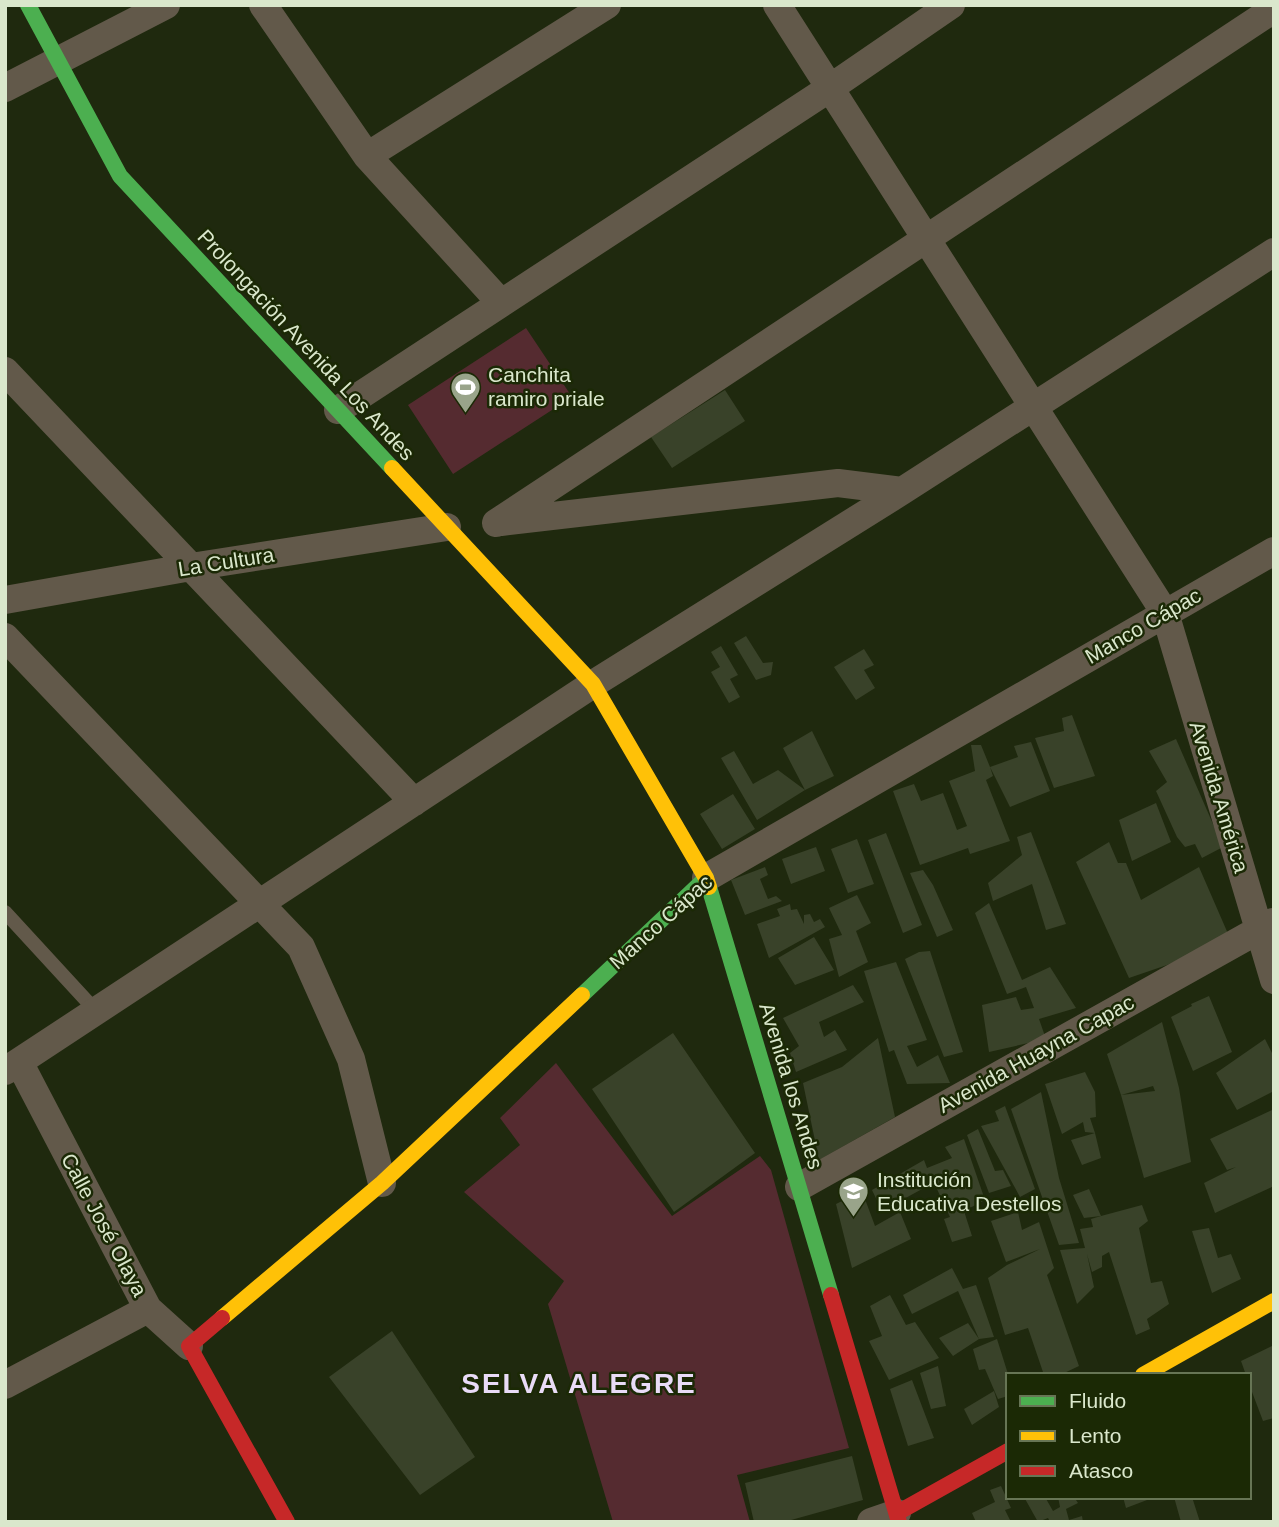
<svg xmlns="http://www.w3.org/2000/svg" width="1279" height="1527" viewBox="0 0 1279 1527" font-family="Arial,sans-serif">
<style>
.green{fill:#552b30}
.building{fill:#394229}
.lines{fill:none;stroke-linecap:round;stroke-linejoin:round}
.lane{stroke:#62594a;stroke-width:14}
.street{stroke:#62594a;stroke-width:28}
.fast{stroke:#4caf50;stroke-width:16}
.slow{stroke:#ffc107;stroke-width:16}
.jam{stroke:#c62828;stroke-width:16}
.labels{text-anchor:middle;stroke-width:5;stroke-linejoin:round;paint-order:stroke}
.street-label{font-size:21px;fill:#dae7cc;stroke:#1b2905}
.poi-label{font-size:21px;fill:#dae7cc;stroke:#1b2905;text-anchor:start}
.district-label{font-size:28px;font-weight:bold;letter-spacing:2px;fill:#e9dbf7;stroke:#1b2905}
</style>
<rect width="100%" height="100%" fill="#1f290e"/>
<path class="green" d="M526,328L572,397L453,474L408,405Z
M556,1063L672,1216L760,1156L771,1170L849,1448L737,1475L750,1522H613L548,1304L564,1281L464,1192L520,1145L500,1118Z"/>
<path class="building" d="M725,390L745,421L672,468L651,437Z
M746,636L763,663L773,662L771,675L756,680L734,643Z
M721,646L738,675L730,679L740,697L729,703L711,672L720,667L711,652Z
M864,649L874,665L864,670L875,688L856,700L834,667Z
M1072,715L1095,776L1054,788L1035,738L1064,731L1062,718Z
M812,731L834,776L805,790L757,820L721,758L734,751L753,784L778,770L805,790L783,748Z
M1176,739L1223,847L1202,858L1195,844L1185,847L1177,837L1156,791L1167,782L1149,751Z
M1031,742L1050,791L1010,807L990,767L993,776L986,780L1010,841L970,854L968,848L920,865L893,791L914,784L921,801L943,793L957,830L967,826L949,781L975,771L971,745H981L990,767L1018,757L1014,746Z
M733,794L755,829L722,849L700,814Z
M1156,803L1171,842L1132,861L1119,820Z
M1031,832L1066,924L1046,930L1032,884L993,901L988,883L1022,855L1017,837Z
M886,833L922,925L903,933L868,840Z
M857,839L874,884L848,893L831,849Z
M1109,842L1118,863H1126L1141,900L1199,867L1229,936L1167,965L1129,978L1076,862Z
M816,847L825,871L791,884L782,859Z
M765,867L768,875L760,879L768,899L776,896L782,901L745,915L731,880Z
M923,870L933,885L953,930L937,937L910,873Z
M857,895L871,923L856,931L868,962L839,977L829,939L842,935L829,908Z
M989,903L1022,980L1050,967L1076,1008L1039,1019L1046,1039L989,1052L982,1005L1016,997L1021,1010L1034,1008L1026,987L1007,994L975,913Z
M790,904L791,910L797,909L804,924V915L810,914L814,922L820,919L825,927L769,958L757,924L780,916L777,909Z
M814,937L834,970L795,985L778,958Z
M930,951L963,1052L944,1057L905,959L919,952Z
M896,962L927,1040L907,1046L917,1067L938,1055L950,1083L907,1084L894,1050L889,1052L864,971Z
M853,985L864,1002L819,1022L824,1037L835,1030L847,1050L796,1072L790,1053L799,1046L783,1018Z
M1209,996L1232,1052L1193,1071L1171,1017L1192,1006L1191,1004Z
M1162,1022L1179,1088L1191,1162L1144,1178L1121,1095L1155,1091L1153,1086L1121,1095L1107,1054Z
M673,1033L755,1153L674,1212L592,1089Z
M878,1038L895,1117L819,1160L803,1083L842,1067Z
M1265,1039L1274,1057V1091L1237,1110L1216,1073Z
M1085,1072L1095,1092L1096,1117L1090,1118L1095,1133L1101,1158L1082,1165L1071,1140L1095,1133L1085,1132L1083,1122L1062,1134L1045,1084Z
M1041,1092L1059,1178L1079,1243L1059,1245L1011,1109Z
M1005,1106L1035,1189L1020,1197L981,1126L999,1121L995,1111Z
M1274,1109V1186L1215,1213L1204,1183L1236,1167L1227,1170L1210,1139Z
M978,1129L995,1171L1003,1170L1011,1186L989,1193L967,1135Z
M964,1139L985,1200L964,1211L972,1236L952,1242L944,1219L950,1217L930,1174L933,1183L882,1211L872,1190L924,1160L927,1168L952,1158L945,1147Z
M1089,1189L1101,1216L1142,1205L1148,1221L1139,1228L1151,1283L1162,1281L1169,1304L1147,1319L1150,1329L1136,1335L1109,1252L1102,1256V1267L1092,1272L1087,1254L1094,1287L1077,1304L1060,1250L1085,1248L1080,1229L1093,1227L1091,1219L1101,1216L1084,1218L1073,1195Z
M862,1191L875,1226L900,1212L911,1239L852,1268L836,1204Z
M1018,1212L1022,1230L1039,1222L1054,1268L1047,1275L1079,1366L1060,1375H1044L1028,1328L1005,1335L988,1278L1007,1265L1040,1249L1006,1262L991,1221Z
M1209,1228L1218,1258L1231,1254L1241,1279L1212,1293L1192,1231Z
M952,1268L963,1289L976,1285L994,1337L979,1339L958,1291L912,1314L903,1295Z
M890,1295L906,1325L915,1322L939,1358L889,1380L869,1341L882,1336L870,1306Z
M968,1323L979,1339L953,1356L939,1338Z
M392,1331L475,1457L420,1495L329,1377Z
M997,1339L1008,1374V1396L998,1399L985,1369L979,1370L973,1349Z
M1274,1345V1418L1263,1421L1249,1384V1375H1246L1241,1361Z
M938,1366L946,1406L931,1409L920,1373Z
M912,1380L934,1438L908,1446L890,1389Z
M994,1391L999,1407L972,1425L964,1409Z
M852,1456L863,1500L784,1522H754L745,1483Z
M1001,1486L1011,1508L1005,1510L1011,1522H976L972,1513L995,1502L990,1490Z
M1024,1497H1045L1053,1511L1060,1507L1058,1497H1074L1078,1503L1066,1509L1069,1520L1082,1516L1083,1522H1050L1048,1518L1038,1522Z
M1123,1497H1155L1126,1508Z
M1174,1497H1192L1200,1522H1181Z"/>
<g class="lines">
<path class="lane" d="M5,912L96,1011"/>
<path class="street" d="M263,5L367,156L501,303
M777,5L1165,613L1274,980
M5,88L166,5
M367,156L607,5
M5,371L414,802
M338,410L830,88L951,5
M501,522L838,483L902,491
M496,523L1274,9
M5,600L191,567L447,527
M5,637L301,947L351,1059L382,1183
M706,878L1274,551
M19,1062L148,1309L189,1346
M5,1071L593,684L902,491L1274,252
M799,1187L1273,922
M5,1385L148,1309
M871,1522L897,1513"/>
<path class="fast" d="M28,5L120,176L392,468
M709,887L831,1295
M582,995L706,878"/>
<path class="slow" d="M392,468L593,684L706,878L709,887
M222,1318L382,1183L582,995
M1143,1375L1274,1301"/>
<path class="jam" d="M831,1295L899,1522
M222,1318L189,1346L287,1522
M897,1513L1008,1451"/>
</g>
<defs>
<symbol id="stadium-pin" viewBox="-11 -11 22 30"><path d="M0 17L-7.5 6A9.5 9.5 0 1 1 7.5 6Z" fill="#99a48a" stroke="#1b2905"/><path d="M0-5a6.5 5 0 1 0 0 10a6.5 5 0 1 0 0-10ZM-3.5-1.8h7v3.6h-7Z" fill="#fff"/></symbol>
<symbol id="school-pin" viewBox="-11 -11 22 30"><path d="M0 17L-7.5 6A9.5 9.5 0 1 1 7.5 6Z" fill="#99a48a" stroke="#1b2905"/><path d="M0-5L7-2L0 1L-7-2ZM-4 1L0 2.5L4 1V4Q0 6-4 4Z" fill="#fff"/></symbol>
</defs>
<g fill-rule="evenodd">
<use href="#stadium-pin" x="448" y="370" width="35" height="47"/>
<use href="#school-pin" x="836" y="1174" width="35" height="47"/>
</g>
<g class="labels">
<g class="street-label">
<text transform="translate(306 345) rotate(47)" y="7">Prolongación Avenida Los Andes</text>
<text transform="translate(226 562) rotate(-9)" y="7">La Cultura</text>
<text transform="translate(1143 626) rotate(-30)" y="7">Manco Cápac</text>
<text transform="translate(1219 797) rotate(73)" y="7">Avenida América</text>
<text transform="translate(661 922) rotate(-42)" y="7">Manco Cápac</text>
<text transform="translate(1036 1054) rotate(-29)" y="7">Avenida Huayna Capac</text>
<text transform="translate(791 1086) rotate(73)" y="7">Avenida los Andes</text>
<text transform="translate(104 1225) rotate(62)" y="7">Calle José Olaya</text>
</g>
<g class="poi-label">
<text x="488" y="382">Canchita<tspan x="488" dy="24">ramiro priale</tspan></text>
<text x="877" y="1187">Institución<tspan x="877" dy="24">Educativa Destellos</tspan></text>
</g>
<g class="district-label">
<text x="579" y="1393">SELVA ALEGRE</text>
</g>
</g>
<rect width="1279" height="1527" fill="none" stroke="#dae7cc" stroke-width="14"/>
<rect x="1006" y="1373" width="245" height="126" fill="#1b2905" stroke="#677555" stroke-width="2"/>
<rect x="1020" y="1396" width="35" height="10" fill="#4caf50" stroke="#677555" stroke-width="2"/>
<text x="1069" y="1408" font-size="21" fill="#dae7cc">Fluido</text>
<rect x="1020" y="1431" width="35" height="10" fill="#ffc107" stroke="#677555" stroke-width="2"/>
<text x="1069" y="1443" font-size="21" fill="#dae7cc">Lento</text>
<rect x="1020" y="1466" width="35" height="10" fill="#c62828" stroke="#677555" stroke-width="2"/>
<text x="1069" y="1478" font-size="21" fill="#dae7cc">Atasco</text>
</svg>
